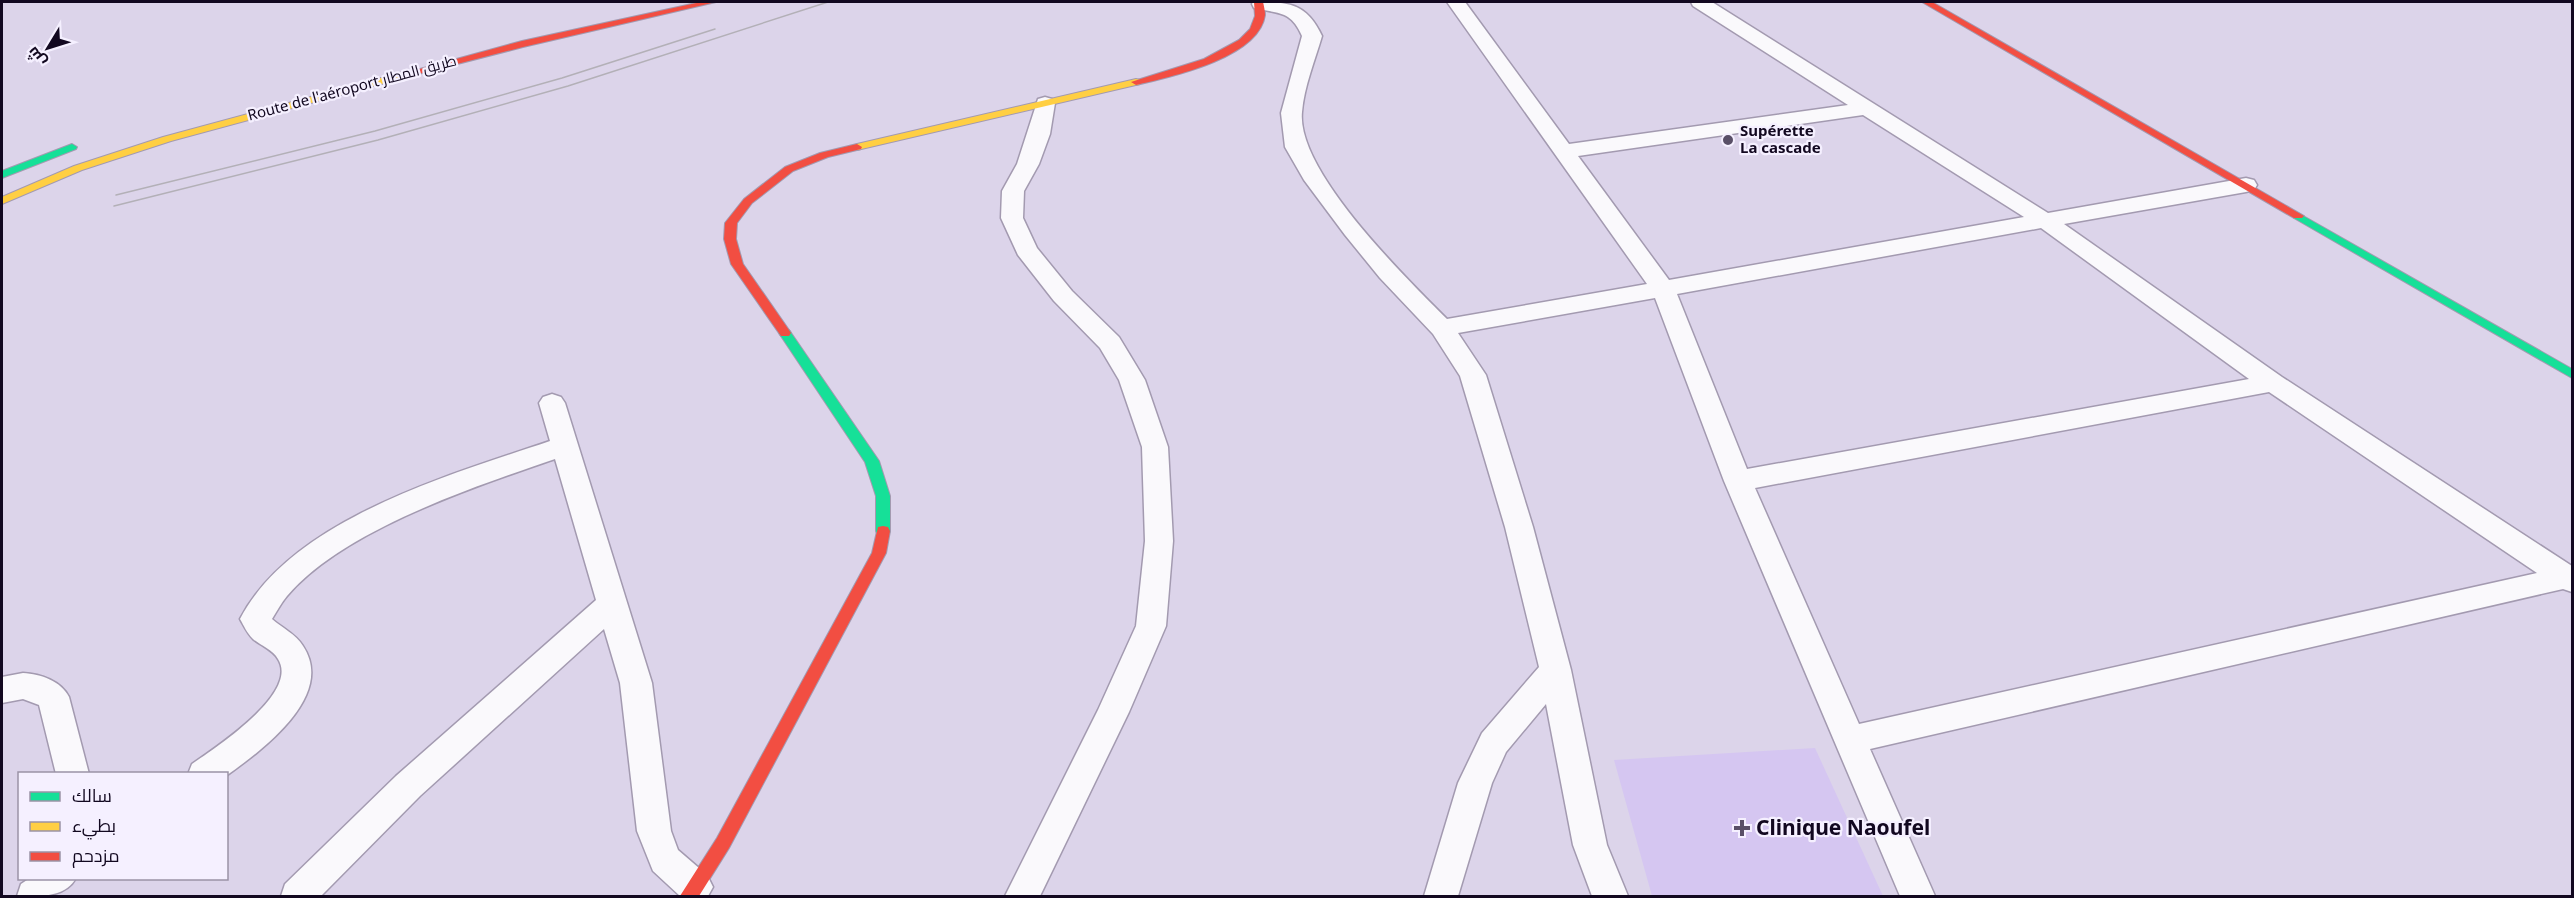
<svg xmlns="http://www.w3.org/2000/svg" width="2574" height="898" viewBox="0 0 2574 898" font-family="'Noto Sans',Cairo,sans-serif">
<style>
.built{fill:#d5c6f1}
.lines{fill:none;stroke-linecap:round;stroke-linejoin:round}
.street-casing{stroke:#a39ab0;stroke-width:3}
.fast-casing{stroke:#a39ab0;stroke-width:2}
.slow-casing{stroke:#a39ab0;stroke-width:2}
.jam-casing{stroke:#a39ab0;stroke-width:2}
.street{fill:#faf9fc;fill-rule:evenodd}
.fast{fill:#16e098;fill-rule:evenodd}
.slow{fill:#ffcf43;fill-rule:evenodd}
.jam{fill:#f24e42;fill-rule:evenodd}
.tram{stroke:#b3b0b7;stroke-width:1.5}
.poi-dot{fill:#594f67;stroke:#f5f0ff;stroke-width:2}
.labels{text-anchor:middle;stroke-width:4.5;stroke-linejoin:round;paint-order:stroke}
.far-street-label{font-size:15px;fill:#120820;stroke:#f5f0ff}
.far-poi-label{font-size:15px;font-weight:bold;fill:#120820;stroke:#f5f0ff;text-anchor:start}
.near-poi-label{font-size:21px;font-weight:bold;fill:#120820;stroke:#f5f0ff;text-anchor:start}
</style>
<rect width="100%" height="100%" fill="#dcd4ea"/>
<path class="built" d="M1815,748L1883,896H1652L1614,760Z"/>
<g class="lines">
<defs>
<path id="street" d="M1253,2C1288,2 1306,2 1322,36C1315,60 1304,87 1302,112C1296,171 1407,279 1447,319L1647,284L1447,2H1465L1569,144L1848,105L1693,6L1691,2H1712L2048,213L2246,178L2254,180L2257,185L2254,190L2246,192L2064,224L2282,377L2572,566V592L2563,589L1870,749L1935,896H1900L1724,481L1655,298L1458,333L1486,375L1533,527L1571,670L1607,845L1628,896H1592L1573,845L1546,704L1506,752L1492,783L1458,896H1424L1458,783L1482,733L1539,667L1505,527L1460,376L1433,334L1380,278L1345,235L1304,180L1285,147L1281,113L1302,36C1291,10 1278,14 1254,8L1252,4ZM1863,115L2024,217L1669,280L1578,156ZM2041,228L2249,379L1747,469L1677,294ZM2269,392L2537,573L1859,724L1755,488Z
M1045,97L1052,99L1055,103L1050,134L1039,164L1024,191L1023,218L1037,248L1072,291L1119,337L1145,380L1168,447L1173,541L1166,626L1129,712L1040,896H1005L1098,710L1136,626L1145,541L1142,447L1119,380L1100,348L1054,301L1018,255L1001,218L1002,191L1017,164L1038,99Z
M552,394L561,397L565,403L652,683L671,831L678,850L707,875L713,887L708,896H680L653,871L637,831L620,683L604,629L420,796L321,896H281L285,884L396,776L596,600L555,459C474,487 343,530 287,596C281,603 277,611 272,619C282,628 296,634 303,646C336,696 262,750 226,776V774H188L192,764C215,748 300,693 278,659C273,650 260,645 253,639C247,633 244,626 240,619C292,519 450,475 550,441L539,403L543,397Z
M23,673C41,674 61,681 69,697L89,774H56L39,705L23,699L2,703V677Z
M30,878H76C65,898 41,896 17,896L21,884Z"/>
<path id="fast" d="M72,144L77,147L76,149L2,178V171Z
M2298,213L2572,369V378L2294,218V214Z
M785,329L789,330L879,461L890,496V531L888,535H878L876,531V496L865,462L779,333Z"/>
<path id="slow" d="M403,72L408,75L407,77L171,141L82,170L2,204V197L74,166L163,137Z
M1136,79L1140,80V84L857,150L852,147L857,144Z"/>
<path id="jam" d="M701,2H716L523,47L403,78L398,75L522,41Z
M1254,2H1263C1264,6 1265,11 1265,15C1259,58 1170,77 1136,85L1131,82L1204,59L1239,40L1250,29L1255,16Z
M1922,2H1932L2304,216L2302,218H2294Z
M857,144L862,147L861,149L828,157L793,171L752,203L737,223L736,239L743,264L791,333L789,336H781L731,264L724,239L725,223L744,199L785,167L820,153Z
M883,526L888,527L890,531L886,553L729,848L699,896H680L717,838L872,553L878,527Z"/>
</defs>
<use href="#street" class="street-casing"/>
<use href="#fast" class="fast-casing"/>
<use href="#slow" class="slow-casing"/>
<use href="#jam" class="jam-casing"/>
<use href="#street" class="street"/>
<use href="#fast" class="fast"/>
<use href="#slow" class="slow"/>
<use href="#jam" class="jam"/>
<path class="tram" d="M116,195L375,131L562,78L715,29
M114,206L378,140L568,86L828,2"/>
</g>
<g class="poi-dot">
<circle cx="1728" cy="140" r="6"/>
<path d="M1739 819h6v6h6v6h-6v6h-6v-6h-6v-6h6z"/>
</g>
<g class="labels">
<g class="far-street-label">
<text transform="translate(352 88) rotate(-15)" y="5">Route de l'aéroport طريق المطار</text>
</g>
<g class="far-poi-label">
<text x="1740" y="136">Supérette<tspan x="1740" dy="17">La cascade</tspan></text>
</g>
<g class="near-poi-label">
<text x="1756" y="835">Clinique Naoufel</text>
</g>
</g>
<rect width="2574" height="898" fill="none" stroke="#120820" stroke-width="6"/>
<rect x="18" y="772" width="210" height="108" fill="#f5f0ff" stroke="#9a93a6" stroke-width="1.5"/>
<rect x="30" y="792" width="30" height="9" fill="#16e098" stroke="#9a93a6" stroke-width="1.5"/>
<text x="72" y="802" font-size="18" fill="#120820">سالك</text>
<rect x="30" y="822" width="30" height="9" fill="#ffcf43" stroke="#9a93a6" stroke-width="1.5"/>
<text x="72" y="832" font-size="18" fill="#120820">بطيء</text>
<rect x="30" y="852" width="30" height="9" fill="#f24e42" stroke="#9a93a6" stroke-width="1.5"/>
<text x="72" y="862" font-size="18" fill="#120820">مزدحم</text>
<g transform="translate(48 48) rotate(232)" stroke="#f5f0ff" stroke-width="4.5" paint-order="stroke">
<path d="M0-4.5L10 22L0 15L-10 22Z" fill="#120820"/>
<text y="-9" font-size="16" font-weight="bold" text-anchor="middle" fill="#120820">ش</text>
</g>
</svg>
